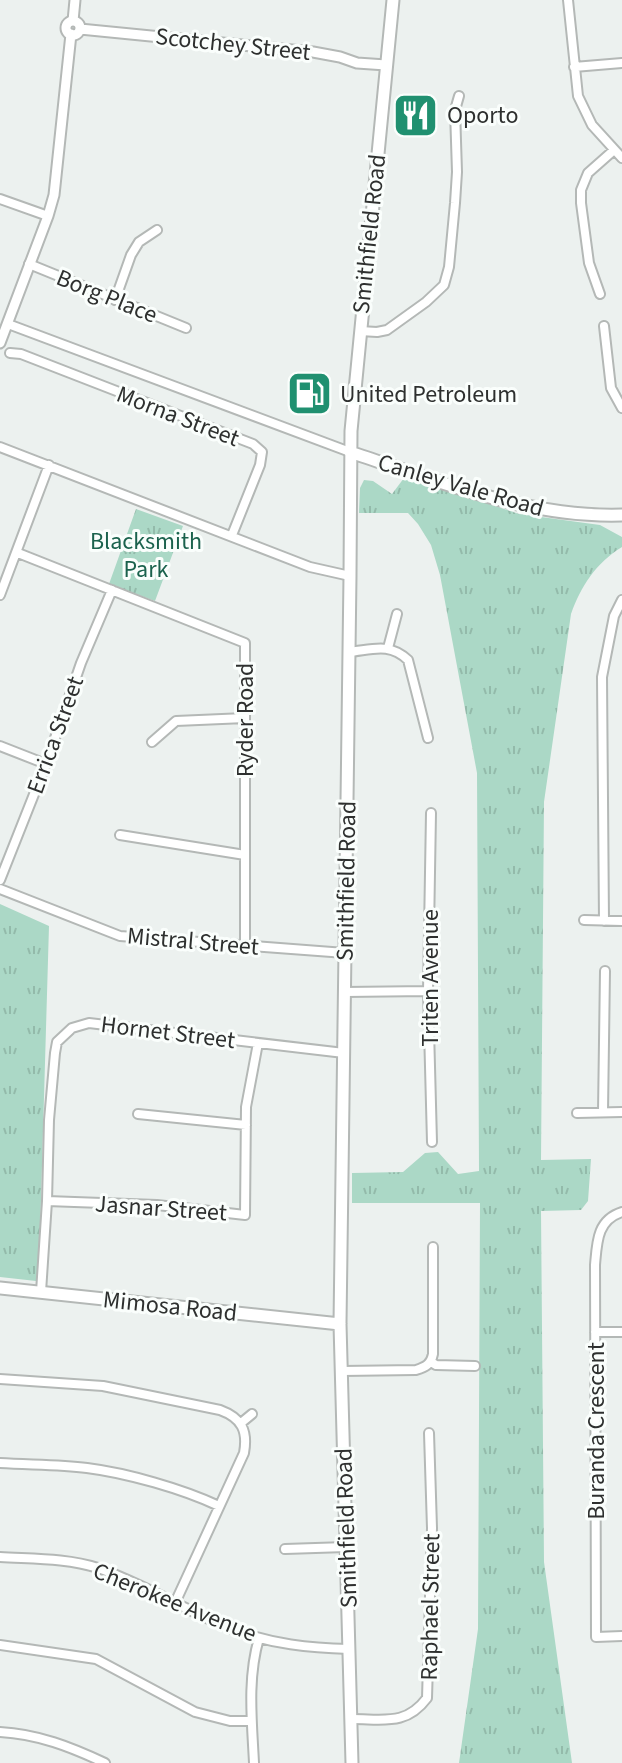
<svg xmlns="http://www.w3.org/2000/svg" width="622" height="1763" viewBox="0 0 622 1763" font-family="'Source Sans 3',sans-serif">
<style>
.park{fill:url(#park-tufts)}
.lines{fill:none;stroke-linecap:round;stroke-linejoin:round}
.minor-casing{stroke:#b4b8b6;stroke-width:12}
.tertiary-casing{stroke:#b4b8b6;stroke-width:13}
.secondary-casing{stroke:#b4b8b6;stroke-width:15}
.minor{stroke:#fff;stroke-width:8}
.tertiary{stroke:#fff;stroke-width:9}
.secondary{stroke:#fff;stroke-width:11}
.labels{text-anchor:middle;stroke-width:6;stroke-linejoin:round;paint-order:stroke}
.street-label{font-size:24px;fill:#2e302f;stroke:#fafefc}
.poi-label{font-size:24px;fill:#2e302f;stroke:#fafefc;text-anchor:start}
.park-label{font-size:24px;fill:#1b624d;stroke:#fafefc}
</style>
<defs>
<pattern id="park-tufts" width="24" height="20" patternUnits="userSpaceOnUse" patternTransform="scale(2)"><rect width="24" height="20" fill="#abd8c6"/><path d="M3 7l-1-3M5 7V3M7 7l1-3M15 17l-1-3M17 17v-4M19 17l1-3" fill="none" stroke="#93baaa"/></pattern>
</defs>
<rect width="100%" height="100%" fill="#ecf1ef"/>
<path class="park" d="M404,478L442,488L519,514L600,525L622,537V547C596,563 581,586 571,614L544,802L541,1160L591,1159L588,1201L581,1210L541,1211L544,1562L572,1763H459L478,1629L480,1203H352V1173L403,1172L425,1153L438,1152L458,1174L479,1171L477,773L440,575L431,545L418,524L408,513H359L360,488L364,480L373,481L392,494Z
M136,509L183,526L155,601L109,584Z
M0,904L49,926L39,1268L36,1281L0,1277Z"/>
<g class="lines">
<defs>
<path id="minor" d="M568,0L578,96L592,125L622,158
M574,67L622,63
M0,199L48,216
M29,264L186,328
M600,294L589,263L581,203V190L588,173L614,150
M115,300L131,255L139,242L157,230
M8,324L350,452
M604,326L611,388L622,408
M360,331L377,332L387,330L426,302L444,285L449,267L455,203L457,172L455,110L459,96
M10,353L21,354L253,444L262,452L260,465L232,535
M0,447L310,567L350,576
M18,553L245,643V945
M0,595L49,465
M388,648L397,614
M348,652C372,650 389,642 408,660L428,738
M152,742L176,721L245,718
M0,746L46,764
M431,813L428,991L432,1142
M120,835L245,855
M0,880L46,764L81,663L112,590
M0,889L120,936L345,953
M584,920L622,921
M604,921L602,677L614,616L622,600
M345,992L428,991
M603,1112L605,971
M577,1113L622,1112
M138,1114L246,1125
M47,1201L157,1205L245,1215L246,1107L258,1043
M622,1212C597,1220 597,1242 595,1265L596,1637L622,1636
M41,1292L47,1201L49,1120L55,1053L57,1042L72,1028L89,1023L344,1053
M595,1332H622
M431,1362L436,1365L475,1366
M342,1371L416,1370C426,1367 431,1364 433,1354V1247
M0,1379L103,1386L220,1410C242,1418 248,1431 244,1453L175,1603
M241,1423L252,1414
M0,1463C29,1465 59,1464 87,1468C127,1473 183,1489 219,1506
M285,1549L346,1547
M0,1557C33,1559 67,1558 98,1568C145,1584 188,1612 234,1630C272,1644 309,1648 349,1649
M0,1645L96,1659L195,1712L230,1721H251
M352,1719C384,1719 406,1726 427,1698L432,1528L429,1433
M0,1732C38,1734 71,1747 105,1763
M254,1763C252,1721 247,1679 259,1638"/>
<path id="tertiary" d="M73,21L75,0
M66 28a7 7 0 1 1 14 0a7 7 0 1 1-14 0Z
M80,29L313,52L340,57L357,63L386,65
M0,343L48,216L54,195L71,34"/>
<path id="secondary" d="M350,452C438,481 528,518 622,515
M0,1288L340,1324
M352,1763L340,1324L350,576L351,431L393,0"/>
</defs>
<use href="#minor" class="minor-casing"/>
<use href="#tertiary" class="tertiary-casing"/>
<use href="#secondary" class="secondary-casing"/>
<use href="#minor" class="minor"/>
<use href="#tertiary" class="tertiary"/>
<use href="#secondary" class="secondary"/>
</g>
<defs>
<symbol id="restaurant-square" viewBox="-11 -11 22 22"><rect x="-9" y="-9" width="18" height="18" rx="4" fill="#209070" stroke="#fafefc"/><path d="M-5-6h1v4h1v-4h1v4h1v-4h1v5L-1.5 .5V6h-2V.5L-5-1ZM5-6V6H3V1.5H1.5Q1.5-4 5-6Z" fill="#fff"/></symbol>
<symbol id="fuel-square" viewBox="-11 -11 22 22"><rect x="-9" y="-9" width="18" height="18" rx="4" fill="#209070" stroke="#fafefc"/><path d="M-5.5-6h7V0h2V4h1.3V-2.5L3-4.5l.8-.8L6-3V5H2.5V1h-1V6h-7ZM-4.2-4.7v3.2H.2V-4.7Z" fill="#fff"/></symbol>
</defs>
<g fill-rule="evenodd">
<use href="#restaurant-square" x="390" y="90" width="51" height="51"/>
<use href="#fuel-square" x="284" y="368" width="51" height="51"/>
</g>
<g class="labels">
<g class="street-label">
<text transform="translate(233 44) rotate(6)" y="8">Scotchey Street</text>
<text transform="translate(369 234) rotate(-84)" y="8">Smithfield Road</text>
<text transform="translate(107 296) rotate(22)" y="8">Borg Place</text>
<text transform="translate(178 416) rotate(21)" y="8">Morna Street</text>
<text transform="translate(461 485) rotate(16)" y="8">Canley Vale Road</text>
<text transform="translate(245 720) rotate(-90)" y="8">Ryder Road</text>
<text transform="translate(55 735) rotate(-70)" y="8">Errica Street</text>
<text transform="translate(346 881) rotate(-89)" y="8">Smithfield Road</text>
<text transform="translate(193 941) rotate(5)" y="8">Mistral Street</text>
<text transform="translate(430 978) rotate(-90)" y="8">Triten Avenue</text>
<text transform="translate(168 1032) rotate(7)" y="8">Hornet Street</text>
<text transform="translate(161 1208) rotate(4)" y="8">Jasnar Street</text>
<text transform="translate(170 1306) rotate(6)" y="8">Mimosa Road</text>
<text transform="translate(596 1431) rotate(-90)" y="8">Buranda Crescent</text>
<text transform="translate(346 1528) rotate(-92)" y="8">Smithfield Road</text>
<text transform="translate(175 1602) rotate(22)" y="8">Cherokee Avenue</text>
<text transform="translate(430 1607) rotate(-89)" y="8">Raphael Street</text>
</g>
<g class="poi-label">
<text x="447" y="123">Oporto</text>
<text x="340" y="402">United Petroleum</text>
</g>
<g class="park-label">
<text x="146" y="549">Blacksmith<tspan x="146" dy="28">Park</tspan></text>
</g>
</g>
</svg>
